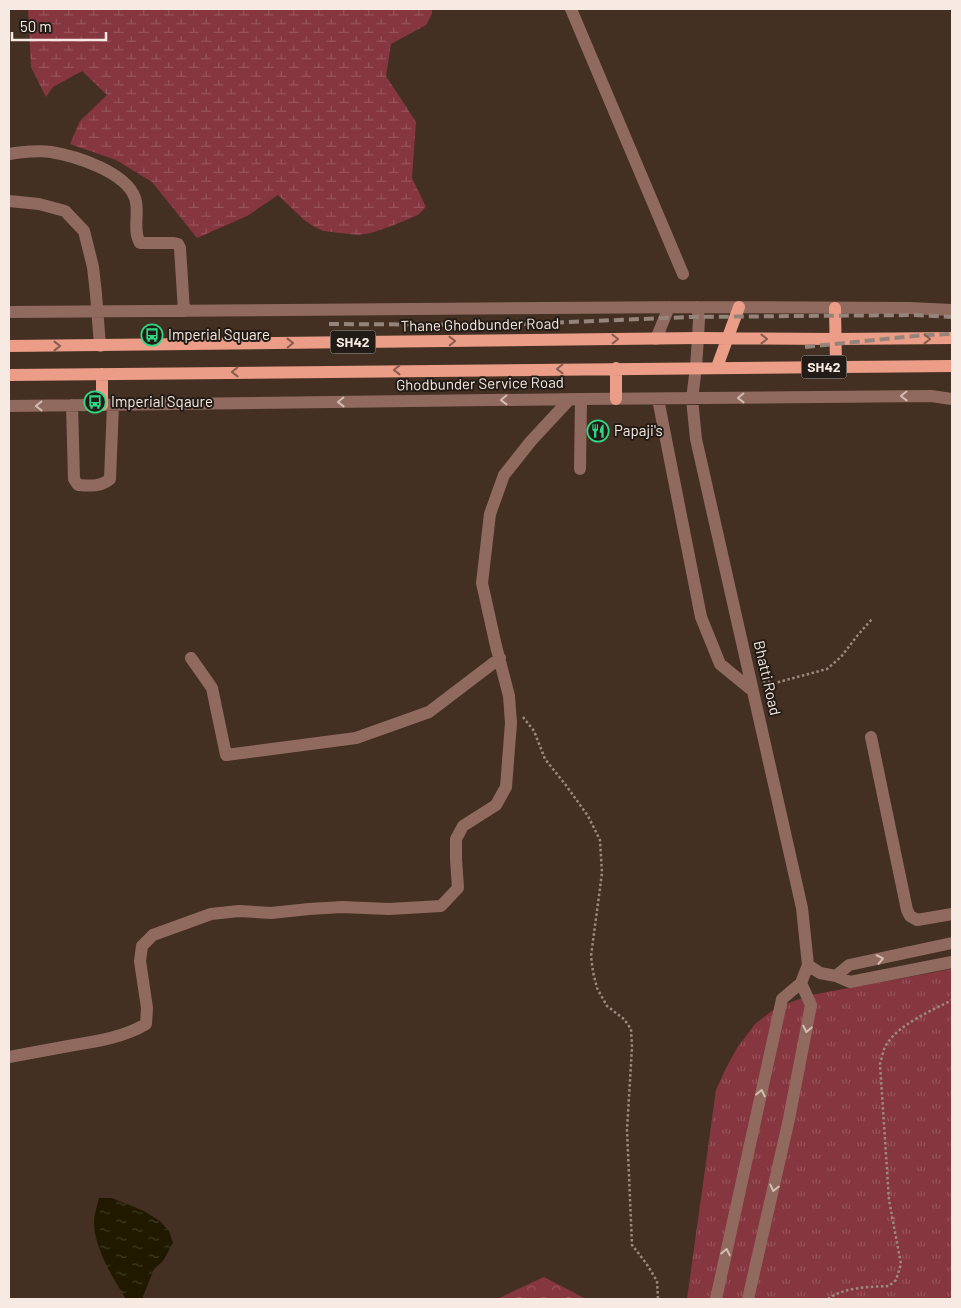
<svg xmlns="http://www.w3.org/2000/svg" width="961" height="1308" font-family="Barlow,sans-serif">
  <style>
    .grass { fill: url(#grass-tufts) }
    .forest { fill: url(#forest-crowns) }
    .wetland { fill: url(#wetland-marsh) }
    .water { fill: url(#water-ripples) }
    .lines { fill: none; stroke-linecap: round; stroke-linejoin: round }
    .path { stroke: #9a8a80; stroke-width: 2.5; stroke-dasharray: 2.5 2.5; stroke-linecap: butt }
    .minor { stroke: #916a5f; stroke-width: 12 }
    .major { stroke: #eb9d87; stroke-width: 12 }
    .rail { stroke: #95847a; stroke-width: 4; stroke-dasharray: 10 5; stroke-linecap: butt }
    .oneway { stroke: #875c4e }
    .oneway2 { stroke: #d3bdb4 }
    .labels { text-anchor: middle; stroke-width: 4; stroke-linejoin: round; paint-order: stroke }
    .shield { fill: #231b15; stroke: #b7aca4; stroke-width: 1 }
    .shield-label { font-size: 14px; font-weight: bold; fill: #f7eae2 }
    .street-label { font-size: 15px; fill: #f7eae2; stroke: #231b15 }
    .poi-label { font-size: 15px; fill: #f7eae2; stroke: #231b15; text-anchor: start }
  </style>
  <defs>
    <pattern id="grass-tufts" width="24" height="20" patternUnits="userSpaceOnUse" patternTransform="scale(1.25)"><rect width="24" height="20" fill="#86363e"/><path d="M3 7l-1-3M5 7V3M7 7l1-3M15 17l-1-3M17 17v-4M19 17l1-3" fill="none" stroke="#98535a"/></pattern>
    <pattern id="forest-crowns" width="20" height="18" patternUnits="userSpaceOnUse" patternTransform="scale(1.25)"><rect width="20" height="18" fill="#86363e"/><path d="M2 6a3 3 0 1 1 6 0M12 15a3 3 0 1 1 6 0" fill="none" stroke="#98535a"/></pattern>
    <pattern id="wetland-marsh" width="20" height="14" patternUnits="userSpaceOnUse" patternTransform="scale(1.25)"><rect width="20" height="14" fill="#86363e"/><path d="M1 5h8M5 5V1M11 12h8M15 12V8" fill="none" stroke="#98535a"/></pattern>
    <pattern id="water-ripples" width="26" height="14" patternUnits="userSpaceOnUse" patternTransform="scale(1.25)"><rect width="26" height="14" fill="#201900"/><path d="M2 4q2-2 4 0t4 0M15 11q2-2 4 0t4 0" fill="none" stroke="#413b25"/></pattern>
  </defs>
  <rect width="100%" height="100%" fill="#433023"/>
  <!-- grass -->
  <path class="grass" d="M952 969V1299H687L716 1090 725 1070 737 1048 755 1024 777 1007 811 995Z"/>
  <!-- forest -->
  <path class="forest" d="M544 1277 586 1299H497Z"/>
  <!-- wetland -->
  <path class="wetland" d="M28 9H432V14L426 25 391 44 386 76 416 122 412 178 426 207 418 215 394 225 371 233 358 235 323 231 313 226 303 219 278 195 247 216 197 238 152 182 116 160 70 144 80 121 107 95 82 71 53 87 46 97 31 67Z"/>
  <!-- water -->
  <path class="water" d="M99 1198H112L144 1211 160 1221 169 1231 173 1243 163 1261 154 1269 142 1299H126C113 1278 94 1248 94 1222 94 1215 97 1206 99 1198Z"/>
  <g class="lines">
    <!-- path -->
    <path class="path" d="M763 681 775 683 827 669 841 657 857 636 872 619
      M523 717 534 731 545 759 565 784 588 816 600 840 602 873 591 956 593 972 597 988 607 1006 624 1019 631 1029 632 1047 627 1130 632 1245 646 1263 657 1281 658 1299
      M828 1299C844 1287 869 1287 889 1286L896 1280 901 1264 889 1200 880 1064C882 1058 883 1050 886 1045 899 1024 931 1011 952 1000"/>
    <!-- minor -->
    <path class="minor" d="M571 9 683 274
      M9 154C20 152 40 150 51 152 76 156 126 172 135 198 140 212 132 230 140 243H174L178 244 180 248 184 311
      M9 201 39 204 65 211 84 231 93 267 96 294 100 346
      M697 307 699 319 698 338 696 367 692 399 696 439 802 908 808 965 820 973 836 976 850 982 952 962
      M9 312 697 307 909 308 952 310
      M656 339 669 307
      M658 399 701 617 720 664 753 691
      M72 405 74 479 78 485C90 486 100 487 110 479L113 405
      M9 406 581 399 931 396 952 399
      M580 469 581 399
      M191 658 212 688 226 755 356 738 429 712 500 658
      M871 737 907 910 910 916 917 920 952 914
      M836 976 849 965 952 943
      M9 1057C31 1053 53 1049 74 1045 99 1041 124 1037 146 1024L147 1008 140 961 142 946 153 935 211 914 239 911 271 913 309 909 342 907 389 909 441 906 458 888 456 859V839L463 826 496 805 506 787 511 723 509 696 496 646 482 583 490 514 504 475 531 441 570 399
      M716 1299 782 999 801 983 808 965
      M748 1299 789 1119 811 1005 801 983"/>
    <!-- major -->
    <path class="major" d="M835 308 836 366
      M9 346 698 338 835 339 952 338
      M717 367 739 307
      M9 375 952 366
      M616 399V368
      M102 405V374"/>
    <!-- rail -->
    <path class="rail" d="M329 324 498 325 689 317 915 315 952 317
      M805 347 925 335 952 334"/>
  </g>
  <!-- one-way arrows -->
  <defs><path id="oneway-chevron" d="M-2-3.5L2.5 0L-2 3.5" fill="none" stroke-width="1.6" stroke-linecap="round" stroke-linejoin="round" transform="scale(1.25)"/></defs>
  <g class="oneway">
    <use href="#oneway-chevron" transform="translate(615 339) rotate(-1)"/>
    <use href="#oneway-chevron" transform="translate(764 339)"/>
    <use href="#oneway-chevron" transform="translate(927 339)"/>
    <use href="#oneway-chevron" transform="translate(452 341) rotate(-1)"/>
    <use href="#oneway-chevron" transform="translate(290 343) rotate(-1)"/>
    <use href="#oneway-chevron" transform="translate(57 346)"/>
    <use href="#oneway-chevron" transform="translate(560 369) rotate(179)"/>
    <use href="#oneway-chevron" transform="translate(397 370) rotate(179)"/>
    <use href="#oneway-chevron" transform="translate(235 372) rotate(179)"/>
  </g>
  <g class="oneway2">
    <use href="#oneway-chevron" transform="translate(904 396) rotate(179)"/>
    <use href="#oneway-chevron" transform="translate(741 398) rotate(179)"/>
    <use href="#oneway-chevron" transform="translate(504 400) rotate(179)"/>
    <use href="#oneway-chevron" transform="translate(341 402) rotate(179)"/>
    <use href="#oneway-chevron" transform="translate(39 406) rotate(179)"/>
    <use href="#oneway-chevron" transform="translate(880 959) rotate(-12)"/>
    <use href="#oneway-chevron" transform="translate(807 1029) rotate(101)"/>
    <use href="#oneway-chevron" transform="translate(761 1093) rotate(-78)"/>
    <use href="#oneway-chevron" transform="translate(774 1188) rotate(103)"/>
    <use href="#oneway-chevron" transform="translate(726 1252) rotate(-78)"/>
  </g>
  <!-- icons -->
  <defs>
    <g id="bus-ring" transform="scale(1.125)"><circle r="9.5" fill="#231b15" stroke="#2fd883" stroke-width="1.5"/><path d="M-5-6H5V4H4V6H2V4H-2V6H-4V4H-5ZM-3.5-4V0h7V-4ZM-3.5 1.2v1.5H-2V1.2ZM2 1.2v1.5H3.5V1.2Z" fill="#2fd883"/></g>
    <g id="restaurant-ring" transform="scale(1.125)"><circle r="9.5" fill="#231b15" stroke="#2fd883" stroke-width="1.5"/><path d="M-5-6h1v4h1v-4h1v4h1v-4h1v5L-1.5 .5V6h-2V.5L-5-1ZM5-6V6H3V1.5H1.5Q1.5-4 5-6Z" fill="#2fd883"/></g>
  </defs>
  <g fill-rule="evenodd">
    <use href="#bus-ring" x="152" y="335"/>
    <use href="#bus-ring" x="95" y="402"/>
    <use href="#restaurant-ring" x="598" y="431"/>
  </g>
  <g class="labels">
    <!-- shield labels -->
    <g class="shield">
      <rect x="330.5" y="330.5" width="45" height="23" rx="4"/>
      <rect x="801.5" y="355.5" width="45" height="23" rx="4"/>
    </g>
    <g class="shield-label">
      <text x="353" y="347">SH42</text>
      <text x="824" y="372">SH42</text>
    </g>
    <!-- street labels -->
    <g class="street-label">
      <text transform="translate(480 325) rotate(-1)" y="5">Thane Ghodbunder Road</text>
      <text transform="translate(480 384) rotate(-1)" y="5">Ghodbunder Service Road</text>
      <text transform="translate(767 678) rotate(77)" y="5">Bhatti Road</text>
    </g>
    <!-- poi labels -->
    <g class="poi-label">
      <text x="168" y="340">Imperial Square</text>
      <text x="111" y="407">Imperial Sqaure</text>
      <text x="614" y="436">Papaji's</text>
    </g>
  </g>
  <!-- border -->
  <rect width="961" height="1308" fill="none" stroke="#f7eae2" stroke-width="20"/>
  <!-- scale -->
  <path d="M12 32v8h94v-8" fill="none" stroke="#f7eae2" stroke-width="2.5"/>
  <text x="20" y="32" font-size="15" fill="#f7eae2" stroke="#231b15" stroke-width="4" paint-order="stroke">50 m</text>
</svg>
